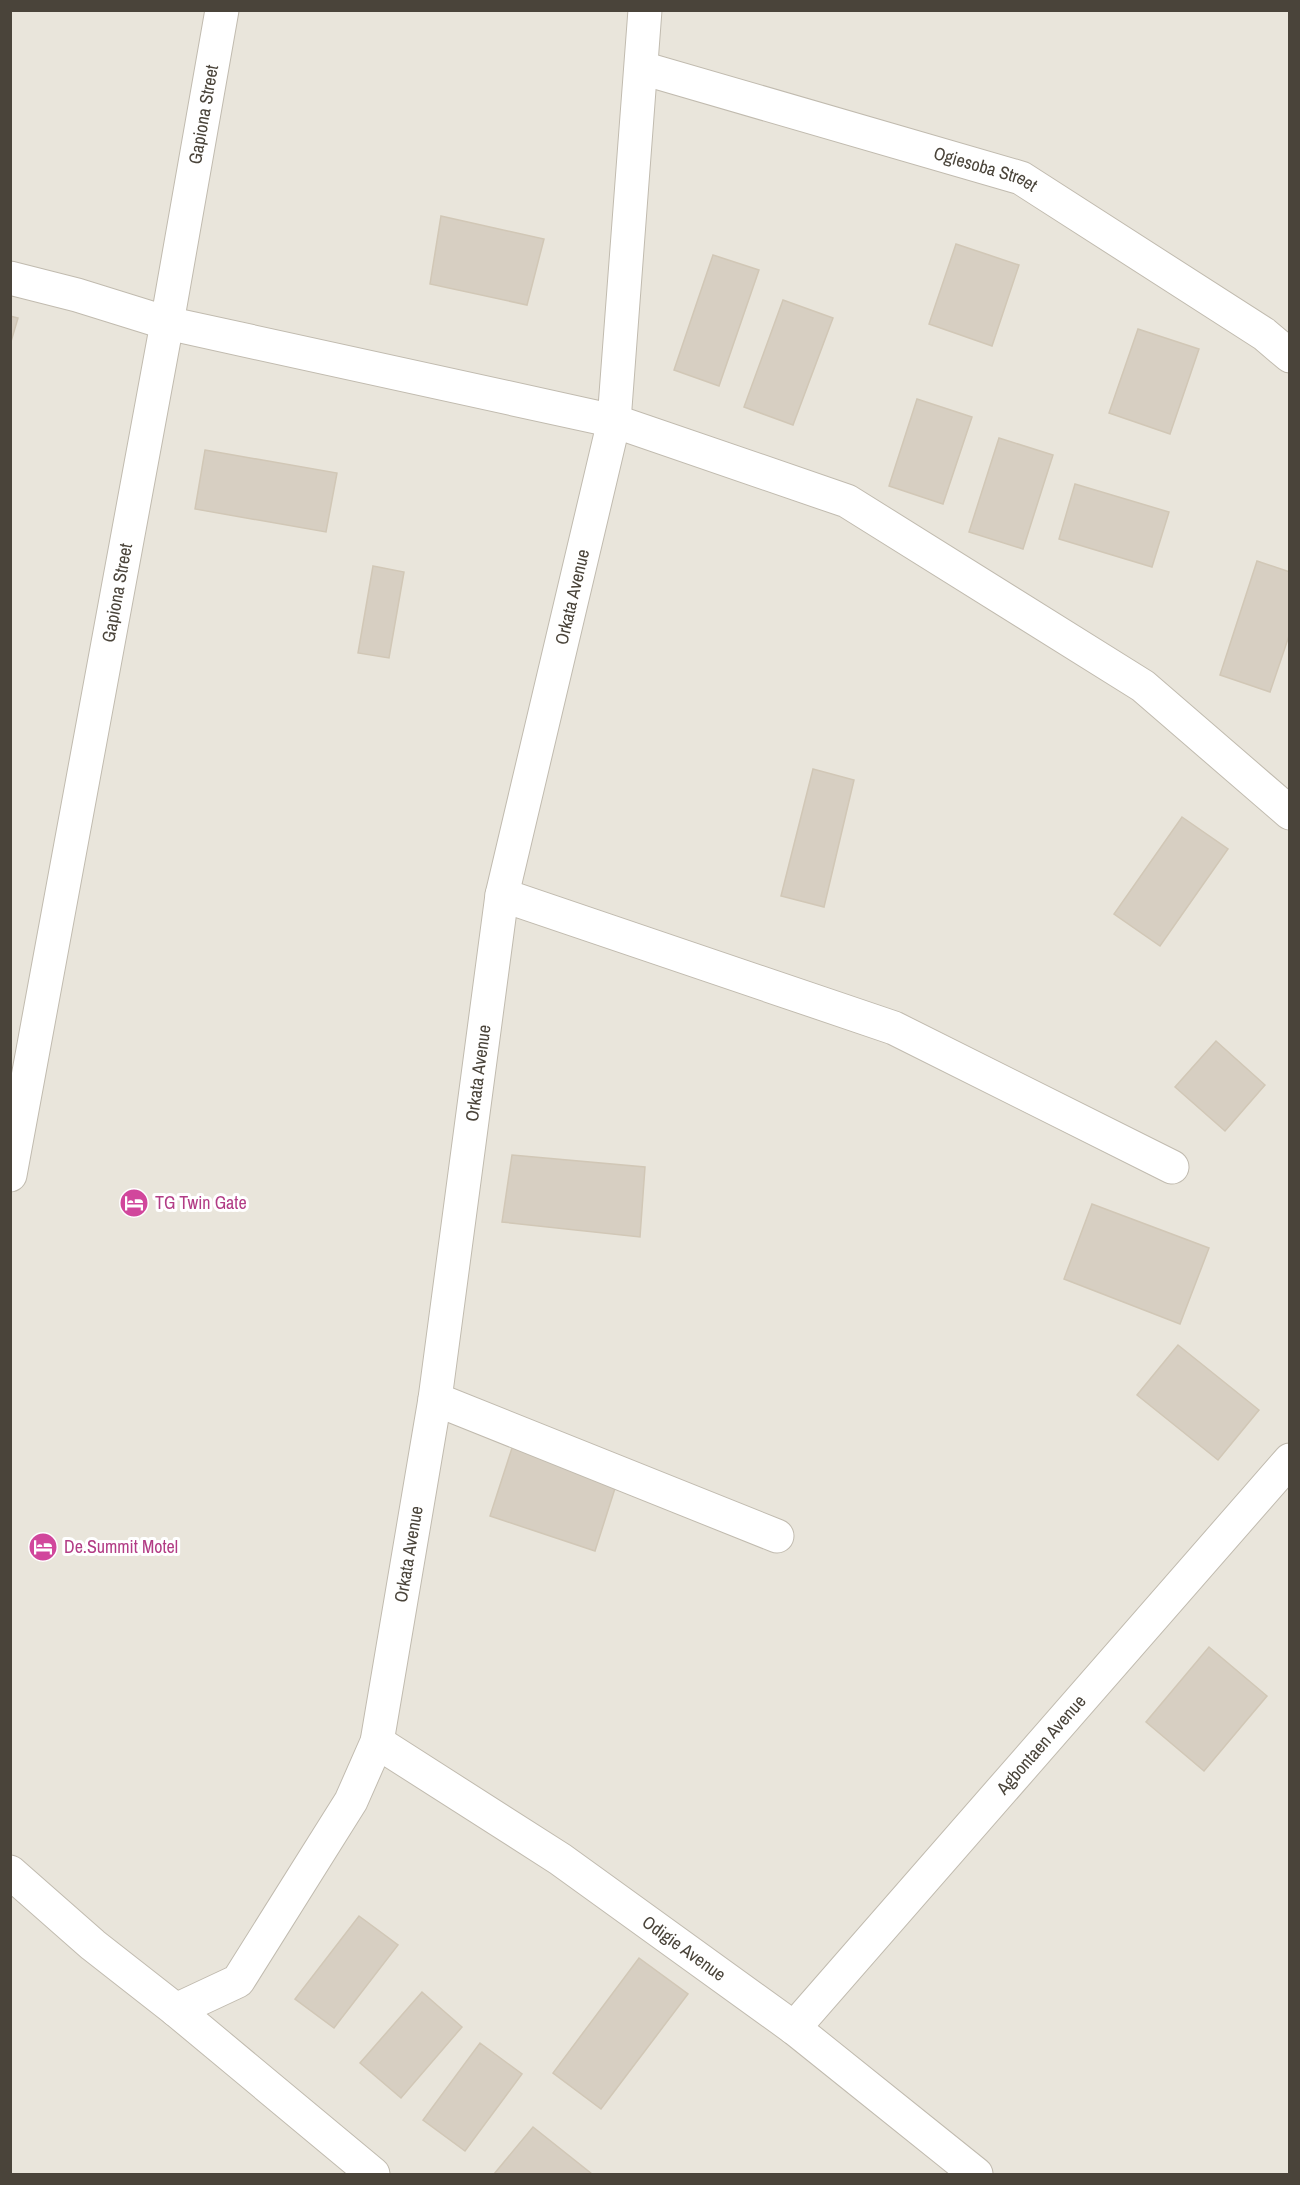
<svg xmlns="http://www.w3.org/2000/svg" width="1300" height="2185" font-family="'Archivo Narrow',sans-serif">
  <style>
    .residential { fill: #e9e5db }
    .building { fill: #d7cfc2; stroke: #d1c7b6; stroke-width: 1.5 }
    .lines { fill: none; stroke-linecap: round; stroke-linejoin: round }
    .minor-casing { stroke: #c1bbaf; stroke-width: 35 }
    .minor { stroke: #fff; stroke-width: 33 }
    .labels { text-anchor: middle; stroke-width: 6; stroke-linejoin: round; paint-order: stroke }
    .street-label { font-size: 18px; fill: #4a443a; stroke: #fff }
    .hotel-label { font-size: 18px; fill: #b23c85; stroke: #fff; text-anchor: start }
  </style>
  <rect width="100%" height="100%" fill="#f5f3ed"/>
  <!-- residential -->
  <path class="residential" d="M11 11H1289V2174H11Z"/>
  <!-- building -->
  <path class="building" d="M441 216 544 239 527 305 430 284Z
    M956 244 1019 265 992 346 929 324Z
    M713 255 759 270 719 386 674 370Z
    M783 300 833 318 793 425 744 407Z
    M10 316 18 318 10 345Z
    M1138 329 1199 349 1170 434 1109 413Z
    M917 399 972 417 943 504 889 486Z
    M999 438 1053 455 1023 549 969 532Z
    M205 450 337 473 326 532 195 509Z
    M1075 484 1169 512 1152 567 1059 539Z
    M1257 561 1290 572V633L1270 692 1220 675Z
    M373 566 404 572 389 658 358 653Z
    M813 769 854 780 824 907 781 896Z
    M1182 817 1228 849 1160 946 1114 914Z
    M1216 1041 1265 1085 1225 1131 1175 1087Z
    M512 1155 645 1167 640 1237 502 1222Z
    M1092 1204 1209 1248 1180 1324 1064 1279Z
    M1178 1345 1259 1410 1218 1460 1137 1395Z
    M513 1445 618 1479 595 1551 490 1516Z
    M1209 1647 1267 1696 1204 1771 1146 1722Z
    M359 1916 398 1945 334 2028 295 1999Z
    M639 1958 688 1994 601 2109 553 2073Z
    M422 1992 462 2027 401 2098 360 2063Z
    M480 2043 522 2074 465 2151 423 2120Z
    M533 2127 592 2174H494Z"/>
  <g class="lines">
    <!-- minor casing -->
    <g class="minor-casing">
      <g id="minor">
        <path id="s1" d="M642 68 1021 178 1264 334 1290 356"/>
        <path d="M10 278 77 295 167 323 614 421 847 501 1143 686 1290 813"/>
        <path d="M502 895 894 1028 1172 1167"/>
        <path id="s2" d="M10 1175 167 323 222 10"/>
        <path d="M435 1399 777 1536"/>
        <path id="s3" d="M377 1742 560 1859 794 2028 976 2174"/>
        <path d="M10 1872 93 1945 176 2010 373 2174"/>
        <path id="s4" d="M176 2010 238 1981 351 1801 377 1742 435 1399 502 895 614 421 645 10"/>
        <path id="s5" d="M794 2028 1290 1460"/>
      </g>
    </g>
    <!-- minor -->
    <use href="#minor" class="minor"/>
  </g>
  <!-- icons -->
  <defs>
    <g id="hotel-disc" transform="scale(1.5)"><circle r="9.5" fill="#d1479c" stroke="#fff"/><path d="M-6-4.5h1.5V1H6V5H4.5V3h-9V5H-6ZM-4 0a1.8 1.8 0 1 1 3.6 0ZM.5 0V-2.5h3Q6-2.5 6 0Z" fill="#fff"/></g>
  </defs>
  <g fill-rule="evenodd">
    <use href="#hotel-disc" x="134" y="1203"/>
    <use href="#hotel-disc" x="43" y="1547"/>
  </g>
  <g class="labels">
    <!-- street labels -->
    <g class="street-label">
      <text dy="6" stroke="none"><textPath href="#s2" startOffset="1078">Gapiona Street</textPath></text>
      <text dy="6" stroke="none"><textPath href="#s1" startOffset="358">Ogiesoba Street</textPath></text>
      <text dy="6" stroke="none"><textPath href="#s2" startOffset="592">Gapiona Street</textPath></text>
      <text dy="6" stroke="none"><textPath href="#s4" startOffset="1508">Orkata Avenue</textPath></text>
      <text dy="6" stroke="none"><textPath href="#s4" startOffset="1022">Orkata Avenue</textPath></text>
      <text dy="6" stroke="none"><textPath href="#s4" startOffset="536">Orkata Avenue</textPath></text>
      <text dy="6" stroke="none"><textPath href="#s5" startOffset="376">Agbontaen Avenue</textPath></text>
      <text dy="6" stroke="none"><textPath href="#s3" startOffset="370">Odigie Avenue</textPath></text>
    </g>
    <!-- hotel labels -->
    <g class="hotel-label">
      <text x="155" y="1209">TG Twin Gate</text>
      <text x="64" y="1553">De.Summit Motel</text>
    </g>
  </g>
  <!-- border -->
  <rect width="1300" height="2185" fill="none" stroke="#4a443a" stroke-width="24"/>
</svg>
